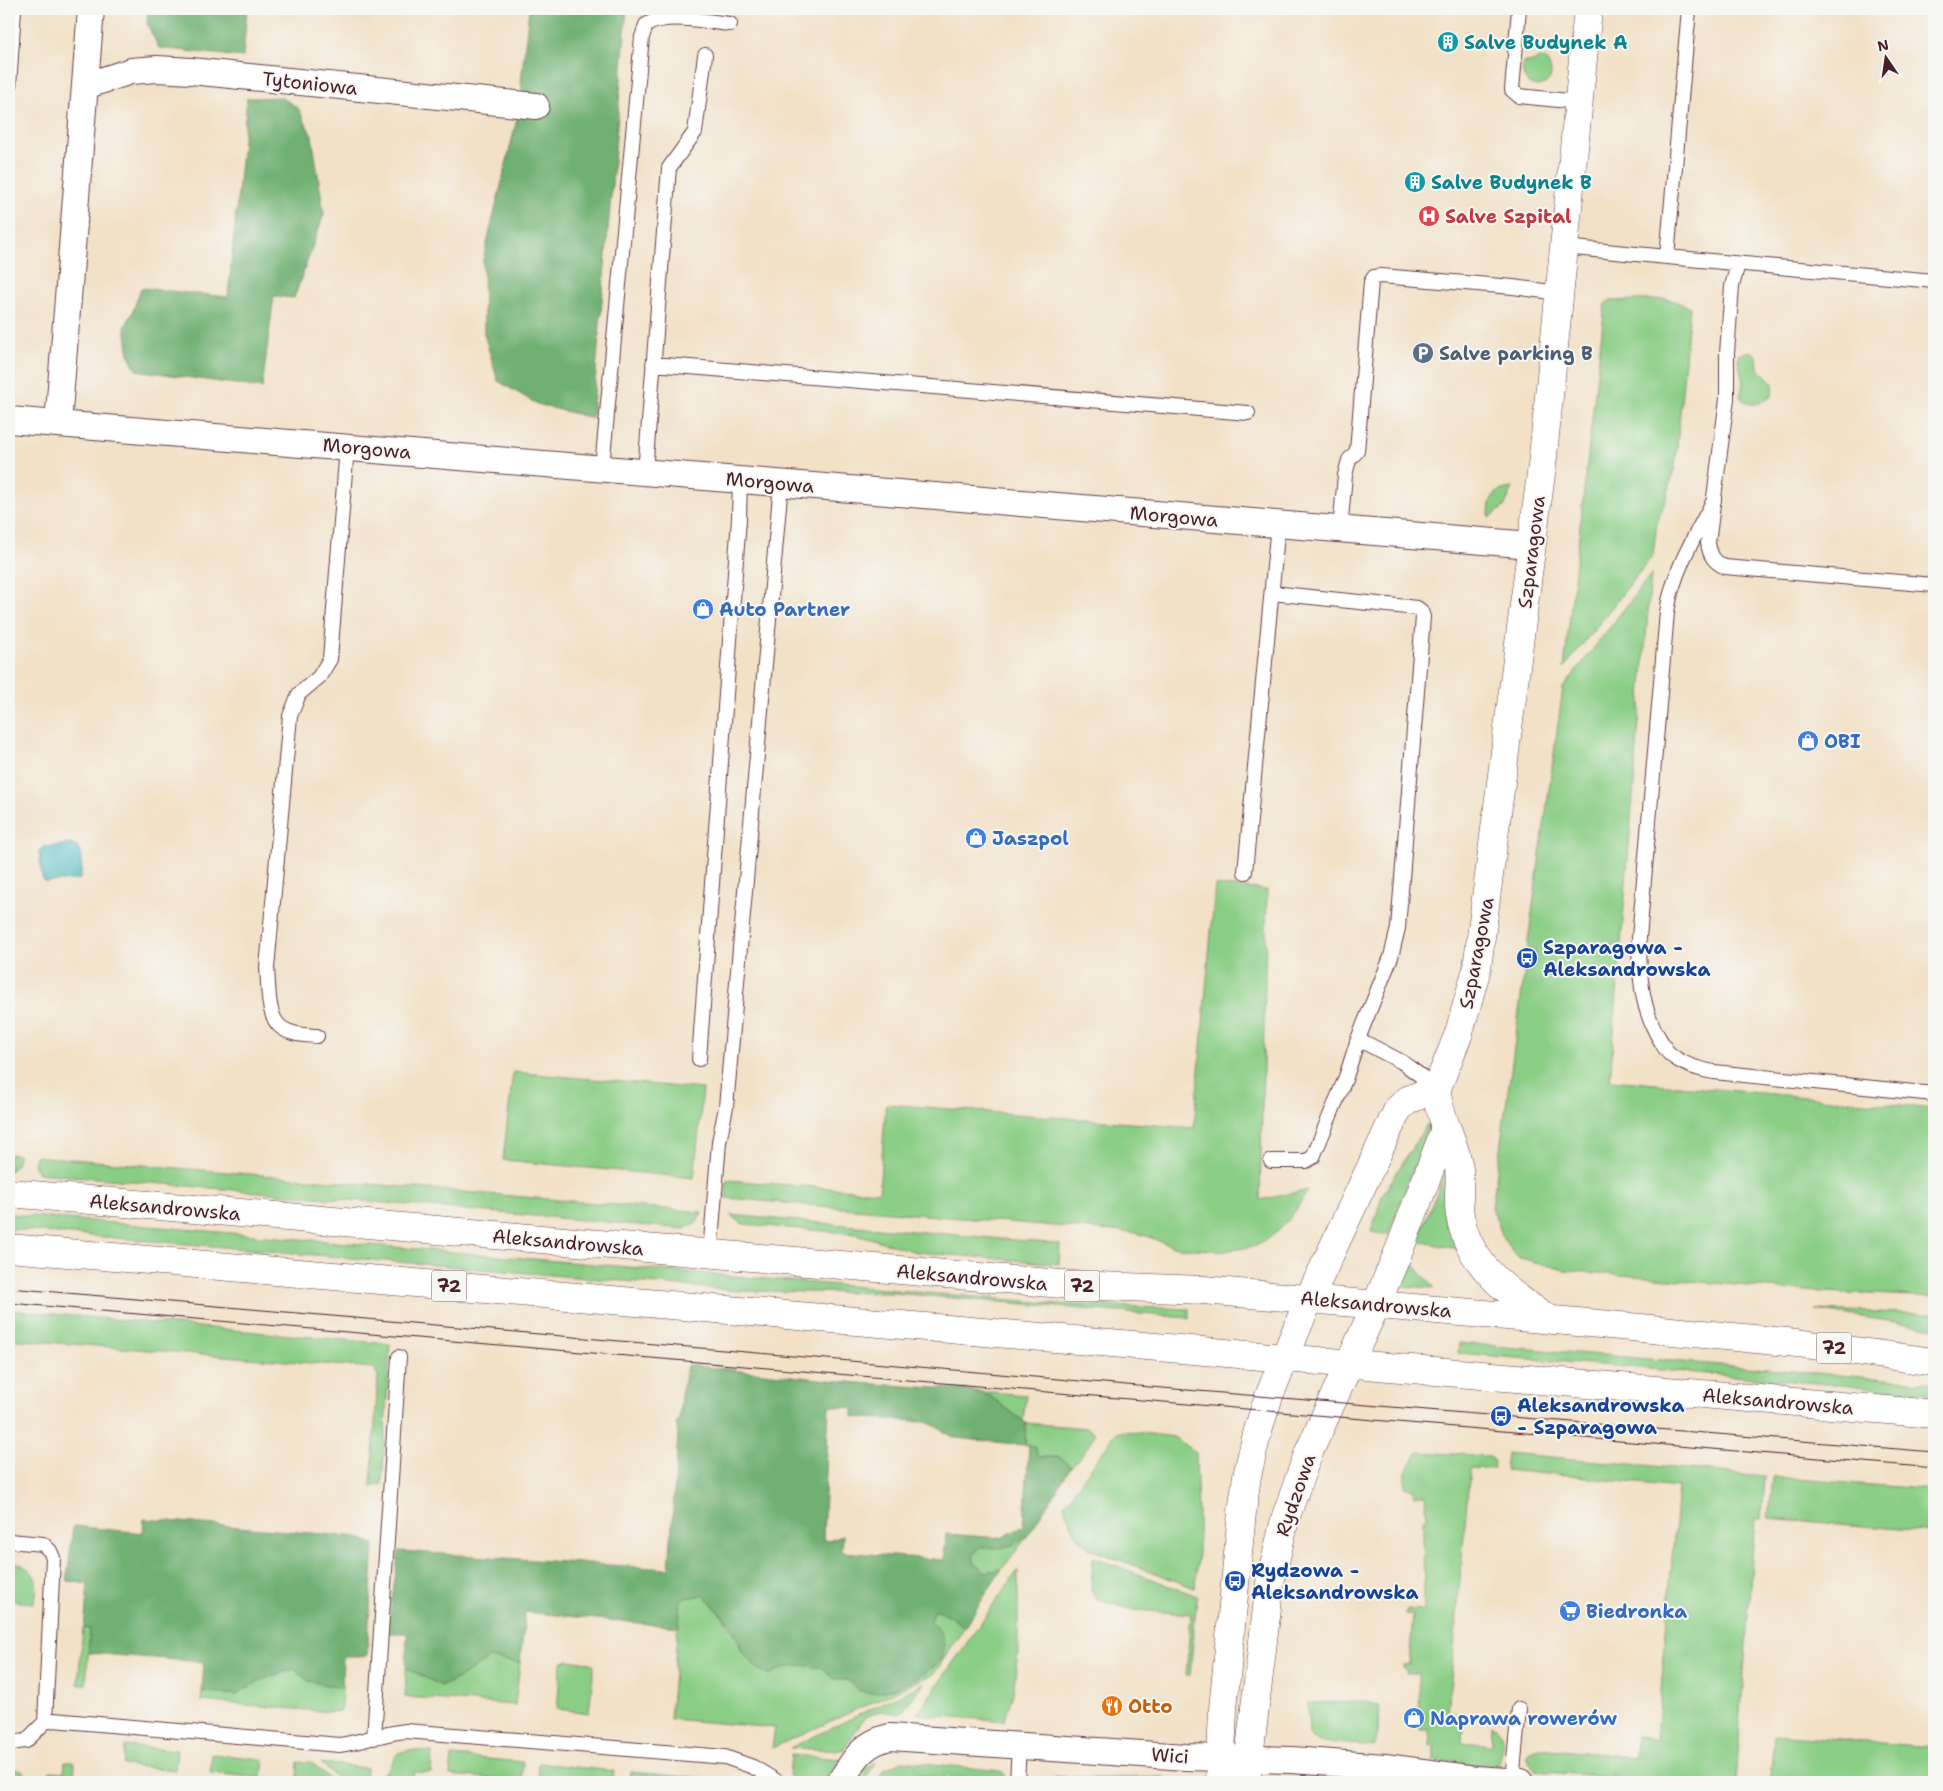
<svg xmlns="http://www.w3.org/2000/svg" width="1943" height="1791" font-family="'Shantell Sans',sans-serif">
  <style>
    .green { fill: #8acd85; stroke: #6a7658 }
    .forest { fill: #6fb072; stroke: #5c684e }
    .water { fill: #45b5bd; stroke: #486a74 }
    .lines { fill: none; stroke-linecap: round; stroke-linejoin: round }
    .service-casing { stroke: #633c42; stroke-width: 16 }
    .minor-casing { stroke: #633c42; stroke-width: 28 }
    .tertiary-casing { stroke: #633c42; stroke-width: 29 }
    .primary-casing { stroke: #633c42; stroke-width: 29 }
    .service { stroke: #fff; stroke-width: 14 }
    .minor { stroke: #fff; stroke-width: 26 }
    .tertiary { stroke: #fff; stroke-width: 28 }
    .primary { stroke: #fff; stroke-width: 28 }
    .tram { stroke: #4a1f2b; stroke-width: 1 }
    .labels { text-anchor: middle; stroke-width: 4; stroke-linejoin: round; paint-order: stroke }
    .shield { fill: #f6f6f2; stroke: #7e6067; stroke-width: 1 }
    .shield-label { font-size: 18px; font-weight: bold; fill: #4a1f2b }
    .culture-label { font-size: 19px; font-weight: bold; fill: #0d838f; stroke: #f6f6f2; text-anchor: start }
    .street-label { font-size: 19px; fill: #4a1f2b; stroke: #f6f6f2 }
    .health-label { font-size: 19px; font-weight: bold; fill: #be3a42; stroke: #f6f6f2; text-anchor: start }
    .service-label { font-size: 19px; font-weight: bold; fill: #4e5e75; stroke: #f6f6f2; text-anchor: start }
    .shop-label { font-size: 19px; font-weight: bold; fill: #366cbe; stroke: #f6f6f2; text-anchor: start }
    .transit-label { font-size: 19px; font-weight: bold; fill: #164399; stroke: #f6f6f2; text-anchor: start }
    .food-label { font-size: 19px; font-weight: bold; fill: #c56008; stroke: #f6f6f2; text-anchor: start }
  </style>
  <rect width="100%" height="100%" fill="#f6f6f2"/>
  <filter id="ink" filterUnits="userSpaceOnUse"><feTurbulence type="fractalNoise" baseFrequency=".02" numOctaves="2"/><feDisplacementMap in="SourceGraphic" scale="10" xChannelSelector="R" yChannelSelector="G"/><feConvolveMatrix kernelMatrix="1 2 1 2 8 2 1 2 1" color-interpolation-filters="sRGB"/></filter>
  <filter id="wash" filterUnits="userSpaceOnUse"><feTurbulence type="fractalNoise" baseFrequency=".0096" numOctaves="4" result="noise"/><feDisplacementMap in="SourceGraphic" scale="20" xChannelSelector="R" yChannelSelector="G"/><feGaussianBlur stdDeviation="1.12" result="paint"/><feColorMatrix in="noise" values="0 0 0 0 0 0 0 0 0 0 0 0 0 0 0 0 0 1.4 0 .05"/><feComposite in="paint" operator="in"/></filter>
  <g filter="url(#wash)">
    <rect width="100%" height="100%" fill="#f2e1c7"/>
    <!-- green -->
    <path class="green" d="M1539 58 1545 59C1568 88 1517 100 1523 62H1533Z
      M1668 299 1690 307 1675 466 1667 496 1657 522 1653 555 1564 668 1605 304 1609 301Z
      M1745 352H1753L1757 357 1758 368 1773 383 1772 396C1762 403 1748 410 1740 396 1747 376 1738 373 1738 355Z
      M1513 488 1504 507 1489 518C1489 498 1492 490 1513 488Z
      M1651 574 1610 1080 1934 1108V1297L1805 1291 1564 1270 1517 1257 1504 1240 1492 1207 1525 968 1532 969 1535 950 1527 949 1563 688Z
      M1215 885 1267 890 1260 1200 1308 1190C1283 1234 1263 1253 1211 1250 1198 1249 1185 1249 1172 1246 1160 1242 1149 1236 1136 1233L726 1198 727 1180 879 1192 886 1104 1194 1128Z
      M513 1072 703 1089 694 1178 503 1160Z
      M1427 1124 1430 1125 1388 1235 1371 1232 1382 1196Z
      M9 1154 18 1155C17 1163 17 1168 9 1171Z
      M35 1156 702 1212 697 1222 685 1229 38 1173 34 1165Z
      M1450 1161 1458 1249 1417 1241Z
      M9 1214 1058 1304 1189 1309V1318L893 1293 740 1291 9 1229Z
      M730 1215 1060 1244 1059 1264 916 1252 856 1234 743 1224Z
      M1410 1261 1435 1288 1399 1286Z
      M9 1310 390 1344 382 1484 371 1487 378 1376 374 1368 9 1339Z
      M1815 1310 1934 1314V1328L1921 1326Z
      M1459 1343 1934 1383V1393L1458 1353Z
      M967 1390 1026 1395 1023 1421 990 1396Z
      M1026 1423 1087 1428 1095 1433 1086 1450 1071 1467 1059 1457H1038L1035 1446 1025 1445Z
      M1126 1431 1174 1437 1196 1453C1197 1498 1201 1543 1195 1588L1090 1549C1075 1537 1070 1524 1064 1505L1116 1433Z
      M1418 1452 1490 1456 1494 1462 1493 1469 1470 1468 1448 1712 1464 1713 1462 1742 1491 1745 1492 1725C1507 1731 1504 1748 1499 1760L1489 1766 1434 1760V1746L1430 1747 1429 1730H1420L1419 1673H1406L1407 1670 1403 1668V1665L1409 1664 1413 1615 1406 1614 1407 1609 1424 1610 1423 1519H1427L1425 1495H1413L1414 1489 1405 1487 1406 1472Z
      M1507 1453 1765 1476 1762 1518H1755L1736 1782H1679L1535 1771 1526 1757 1530 1751 1538 1748 1635 1757 1636 1737 1657 1739 1678 1487 1505 1470Z
      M1773 1477 1934 1490V1532L1769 1518Z
      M1029 1534 1002 1569 985 1572 975 1564 973 1556 980 1547C1004 1549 1009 1548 1029 1534Z
      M1093 1557 1197 1596 1190 1675H1186L1191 1614 1134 1610 1122 1607 1098 1600 1091 1591Z
      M9 1561C33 1566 42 1579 34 1603L9 1601Z
      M1018 1570V1652L1013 1694 1004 1721 917 1714Z
      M704 1595C720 1614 735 1628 742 1652L784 1667 797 1664 824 1668 833 1678 849 1681 857 1690 870 1693 900 1686 922 1675 944 1652C943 1638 941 1630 930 1621L934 1609 949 1615 964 1628 934 1674 772 1748 775 1728 670 1719 680 1599Z
      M83 1628 90 1629 86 1684H78Z
      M489 1658 520 1663 515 1705 405 1697 406 1668 442 1686 460 1677Z
      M568 1660 590 1663 594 1666 589 1713 557 1709 561 1663Z
      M294 1669 308 1681 342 1688 341 1711 330 1712 201 1701 202 1691 237 1695C253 1681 274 1675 294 1669Z
      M924 1683 900 1714 880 1711 864 1718 843 1750 790 1748Z
      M1366 1702 1378 1705 1380 1708 1378 1733 1375 1746 1321 1742 1314 1740 1309 1734 1308 1703Z
      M1774 1735 1934 1747V1782H1781L1773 1780 1771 1770Z
      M125 1746 177 1750 175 1770 123 1765Z
      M409 1750 432 1752 431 1773 414 1772 413 1782H381V1775L387 1770 398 1753Z
      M212 1754 264 1759 262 1778 210 1773Z
      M791 1755 841 1759 825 1782H799L789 1776Z
      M452 1756 523 1762 522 1781 450 1775Z
      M902 1761 1002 1771 1005 1777 1004 1782 903 1774 901 1782H877L885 1769Z
      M65 1762H75L74 1782H42L50 1771 64 1772Z
      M298 1762H311L334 1782 297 1780Z
      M875 1762 864 1782H854L859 1773Z
      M321 1763 366 1768 365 1782H341Z
      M539 1763 614 1771 613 1782H538Z
      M9 1768 22 1770 28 1782H9Z
      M630 1772 702 1778V1782H629Z
      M1055 1776 1095 1778 1164 1777 1165 1782H1055Z"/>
    <!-- forest -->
    <path class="forest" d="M148 9H247L243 57 159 48 147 24Z
      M529 9H627L592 418 537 404 498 381 484 334 483 260 523 94 521 82Z
      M281 97 298 108 312 136 324 214 294 298 274 296 262 388 136 370 129 355 125 327 133 311 141 288 228 297 247 98Z
      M687 1365 858 1383 967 1390 990 1396 1026 1423 1025 1445 955 1438 928 1422 853 1417V1408L829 1406 823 1539 829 1541 843 1535 842 1552 944 1560 946 1534 1001 1538 1024 1526 1029 1445 1035 1446 1038 1457H1059L1071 1467 1029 1534 1013 1545 999 1548 980 1547 973 1555 975 1564 985 1572 1002 1569 964 1628 949 1615 934 1609 930 1620C939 1628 945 1638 944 1651 941 1672 889 1694 870 1693 857 1693 856 1684 847 1680 843 1679 836 1680 832 1678 829 1676 827 1671 824 1669 821 1667 817 1667 813 1667 794 1663 786 1666 769 1675L758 1669 742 1652 739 1640 730 1624 704 1595 681 1599 679 1627 525 1612 520 1663 489 1658 460 1677 442 1686 406 1668 407 1633H387L399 1551 669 1569 678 1435 676 1423 679 1419 681 1395Z
      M144 1519 358 1537 374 1544 367 1656H343L342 1688 308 1681 294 1669C274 1675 254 1681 237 1695L202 1691 204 1662 88 1653 90 1629 84 1628 88 1584 67 1581 73 1526 143 1533Z"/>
    <!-- water -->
    <path class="water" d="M71 844 78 847C82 857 83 868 80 879L76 880 45 882 42 878 39 851 43 847Z"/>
  </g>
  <g filter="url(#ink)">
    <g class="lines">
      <!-- service casing -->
      <g class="service-casing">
        <path id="service" d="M1519 9 1512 90 1519 96 1578 102
          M9 87 14 9
          M1564 247 1667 257 1689 9
          M1667 257 1934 281
          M1738 264 1732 286 1727 353V399L1708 543C1710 556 1714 562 1725 567L1934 585
          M653 364 1248 413
          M602 468 642 37 646 25C668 12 706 22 730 24
          M645 472 669 168 695 132 705 55
          M1714 500C1695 536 1673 571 1667 612L1639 938C1639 974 1641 1011 1662 1043 1664 1047 1667 1052 1671 1055 1683 1065 1698 1069 1714 1072L1934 1094
          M1340 530 1345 475 1349 460 1357 451 1371 282 1374 277 1381 276 1513 287 1559 293
          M1245 872 1278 524
          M317 1036C305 1035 292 1035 282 1028 266 1017 269 985 267 968L290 716 299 694 319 677 330 659 347 447
          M1358 1039 1402 1062 1437 1088
          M699 1059 739 519 740 479
          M1271 1161H1306L1313 1157 1346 1077 1358 1039 1391 957 1398 928 1423 617 1421 611 1417 608 1272 593
          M710 1254 719 1142 726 1107 781 483
          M9 1541 43 1544 50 1551 53 1558 45 1722
          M374 1738 399 1357
          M9 1743 26 1741 45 1722 53 1720 339 1745C362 1742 383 1733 406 1731L725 1757 753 1767 778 1782
          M1512 1781 1519 1709
          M1017 1782 1019 1745"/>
      </g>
      <!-- minor casing -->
      <g class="minor-casing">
        <path id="minor" d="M85 86 131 71 157 69 191 71 536 106
          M9 420 1532 545
          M58 424 91 9
          M840 1782C854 1760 862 1743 890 1737L1186 1757 1292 1760 1385 1767 1476 1779 1520 1782"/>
      </g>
      <!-- tertiary casing -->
      <g class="tertiary-casing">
        <path id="tertiary" d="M1444 1121C1450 1137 1457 1153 1459 1169 1461 1184 1457 1200 1460 1215 1468 1265 1509 1294 1549 1319
          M1220 1782 1223 1709 1242 1512 1247 1476 1258 1430 1269 1396 1309 1299 1398 1109 1408 1100 1437 1088
          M1246 1782 1270 1583 1285 1519 1308 1454 1376 1305 1400 1248 1444 1132V1121L1438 1102 1437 1088 1459 1033 1477 968 1542 466 1588 9"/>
      </g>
      <!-- primary casing -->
      <g class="primary-casing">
        <path id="primary" d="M9 1193 1073 1285 1203 1290 1589 1323 1797 1343 1934 1362
          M9 1248 1934 1414"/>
      </g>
      <!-- service -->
      <use href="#service" class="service"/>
      <!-- minor -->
      <use href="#minor" class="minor"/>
      <!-- tertiary -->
      <use href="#tertiary" class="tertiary"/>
      <!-- primary -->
      <use href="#primary" class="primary"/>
      <!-- tram -->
      <path class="tram" d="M9 1288 1138 1386 1934 1452
        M9 1303 1934 1468"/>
    </g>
  </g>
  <!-- icons -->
  <defs>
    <g id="building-disc" transform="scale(1.125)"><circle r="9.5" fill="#0f9aa8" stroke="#f6f6f2"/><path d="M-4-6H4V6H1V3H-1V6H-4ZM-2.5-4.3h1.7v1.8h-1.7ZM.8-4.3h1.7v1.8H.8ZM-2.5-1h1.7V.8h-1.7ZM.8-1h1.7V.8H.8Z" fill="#fff"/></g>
    <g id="hospital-disc" transform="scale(1.125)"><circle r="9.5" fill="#e0444e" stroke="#f6f6f2"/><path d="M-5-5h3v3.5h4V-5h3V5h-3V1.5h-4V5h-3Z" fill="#fff"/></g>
    <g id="parking-disc" transform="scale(1.125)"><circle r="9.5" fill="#5c6f8a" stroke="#f6f6f2"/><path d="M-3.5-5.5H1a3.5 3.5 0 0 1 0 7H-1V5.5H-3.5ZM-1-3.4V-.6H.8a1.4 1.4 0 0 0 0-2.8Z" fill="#fff"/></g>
    <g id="shop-disc" transform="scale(1.125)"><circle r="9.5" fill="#3f7fe0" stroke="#f6f6f2"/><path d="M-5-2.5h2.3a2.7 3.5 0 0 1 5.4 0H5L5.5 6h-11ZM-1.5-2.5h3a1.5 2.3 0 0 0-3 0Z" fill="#fff"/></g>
    <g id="bus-disc" transform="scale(1.125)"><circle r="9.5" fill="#1a4fb4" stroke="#f6f6f2"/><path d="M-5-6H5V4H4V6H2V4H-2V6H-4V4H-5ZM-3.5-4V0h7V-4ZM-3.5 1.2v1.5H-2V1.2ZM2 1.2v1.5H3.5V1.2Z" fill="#fff"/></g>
    <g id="supermarket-disc" transform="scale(1.125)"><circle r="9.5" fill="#3f7fe0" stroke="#f6f6f2"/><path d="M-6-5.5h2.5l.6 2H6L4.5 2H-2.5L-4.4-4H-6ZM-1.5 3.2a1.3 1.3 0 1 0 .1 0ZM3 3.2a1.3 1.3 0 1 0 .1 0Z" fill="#fff"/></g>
    <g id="restaurant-disc" transform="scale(1.125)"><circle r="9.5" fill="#e8710a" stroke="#f6f6f2"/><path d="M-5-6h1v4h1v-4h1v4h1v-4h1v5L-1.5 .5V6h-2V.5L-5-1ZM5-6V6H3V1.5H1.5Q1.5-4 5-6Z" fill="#fff"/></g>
  </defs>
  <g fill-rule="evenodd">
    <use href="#building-disc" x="1448" y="42"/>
    <use href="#building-disc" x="1415" y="182"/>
    <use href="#hospital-disc" x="1429" y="216"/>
    <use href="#parking-disc" x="1423" y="353"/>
    <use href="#shop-disc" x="703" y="609"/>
    <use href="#shop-disc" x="1808" y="741"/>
    <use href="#shop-disc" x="976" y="838"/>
    <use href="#bus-disc" x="1527" y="958"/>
    <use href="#bus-disc" x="1501" y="1416"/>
    <use href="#bus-disc" x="1235" y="1581"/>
    <use href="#supermarket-disc" x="1570" y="1611"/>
    <use href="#restaurant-disc" x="1112" y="1706"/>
    <use href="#shop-disc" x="1414" y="1718"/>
  </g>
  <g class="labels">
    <!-- shield labels -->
    <g class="shield">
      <rect x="431.5" y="1270.5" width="35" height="31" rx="4"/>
      <rect x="1064.5" y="1270.5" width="35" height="31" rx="4"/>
      <rect x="1816.5" y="1332.5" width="35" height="31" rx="4"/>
    </g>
    <g class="shield-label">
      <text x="449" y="1292">72</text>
      <text x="1082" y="1292">72</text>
      <text x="1834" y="1354">72</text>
    </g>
    <!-- culture labels -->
    <g class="culture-label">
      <text x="1464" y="49">Salve Budynek A</text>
      <text x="1431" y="189">Salve Budynek B</text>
    </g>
    <!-- street labels -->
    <g class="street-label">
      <text transform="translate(310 83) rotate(6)" y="7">Tytoniowa</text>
      <text transform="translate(367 448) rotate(5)" y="7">Morgowa</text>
      <text transform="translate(770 482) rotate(5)" y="7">Morgowa</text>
      <text transform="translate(1174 516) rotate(5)" y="7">Morgowa</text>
      <text transform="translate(1531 552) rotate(-83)" y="7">Szparagowa</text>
      <text transform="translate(1476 953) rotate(-79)" y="7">Szparagowa</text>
      <text transform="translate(165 1207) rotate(5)" y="7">Aleksandrowska</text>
      <text transform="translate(568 1242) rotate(5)" y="7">Aleksandrowska</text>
      <text transform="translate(972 1277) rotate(5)" y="7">Aleksandrowska</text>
      <text transform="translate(1376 1304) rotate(5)" y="7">Aleksandrowska</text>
      <text transform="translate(1778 1401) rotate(5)" y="7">Aleksandrowska</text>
      <text transform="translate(1295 1495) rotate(-71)" y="7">Rydzowa</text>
      <text transform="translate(1170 1755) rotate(4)" y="7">Wici</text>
    </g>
    <!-- health labels -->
    <g class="health-label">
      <text x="1445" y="223">Salve Szpital</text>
    </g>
    <!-- service labels -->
    <g class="service-label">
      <text x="1439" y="360">Salve parking B</text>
    </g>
    <!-- shop labels -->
    <g class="shop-label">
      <text x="719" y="616">Auto Partner</text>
      <text x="1824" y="748">OBI</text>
      <text x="992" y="845">Jaszpol</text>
      <text x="1586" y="1618">Biedronka</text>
      <text x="1430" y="1725">Naprawa rowerów</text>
    </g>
    <!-- transit labels -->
    <g class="transit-label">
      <text x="1543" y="954">Szparagowa -<tspan x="1543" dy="22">Aleksandrowska</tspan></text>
      <text x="1517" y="1412">Aleksandrowska<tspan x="1517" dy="22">- Szparagowa</tspan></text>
      <text x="1251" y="1577">Rydzowa -<tspan x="1251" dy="22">Aleksandrowska</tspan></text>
    </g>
    <!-- food labels -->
    <g class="food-label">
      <text x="1128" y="1713">Otto</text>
    </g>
  </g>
  <!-- margin -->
  <rect width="1943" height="1791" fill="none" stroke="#f6f6f2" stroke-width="30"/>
  <!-- north arrow -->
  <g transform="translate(1886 58) rotate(347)" stroke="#f6f6f2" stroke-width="4" paint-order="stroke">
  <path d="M0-4L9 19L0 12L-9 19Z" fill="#4a1f2b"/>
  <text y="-8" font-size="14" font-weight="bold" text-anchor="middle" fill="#4a1f2b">N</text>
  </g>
</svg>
